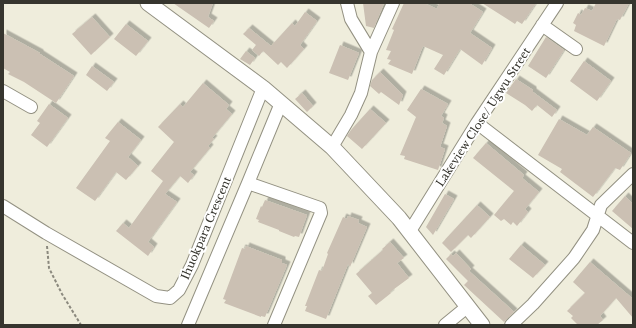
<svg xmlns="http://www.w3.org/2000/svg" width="636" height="328" font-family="'Libre Baskerville',serif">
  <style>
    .building { fill: #cbc0b3; filter: url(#shadow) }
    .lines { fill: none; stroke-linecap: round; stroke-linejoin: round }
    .minor-casing { stroke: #939182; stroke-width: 14 }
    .tertiary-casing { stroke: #939182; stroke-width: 17 }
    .path { stroke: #8b897e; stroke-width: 2; stroke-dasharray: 3 2; stroke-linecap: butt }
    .minor { stroke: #fff; stroke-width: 12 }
    .tertiary { stroke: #fff; stroke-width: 15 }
    .labels { text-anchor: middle; stroke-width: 4; stroke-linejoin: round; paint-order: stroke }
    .street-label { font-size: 11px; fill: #36352e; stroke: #fff }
  </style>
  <defs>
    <filter id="shadow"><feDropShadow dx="3.5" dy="-3.5" stdDeviation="0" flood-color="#0004"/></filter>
  </defs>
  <rect width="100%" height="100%" fill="#efeddc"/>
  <!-- building -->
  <path class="building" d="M173 3H213L208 17 214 21 209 28Z
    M363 3H384L374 28 366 26Z
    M404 3H424L437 9 439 3H469L483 12 470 33 492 48 482 65 460 49 444 75 434 69 443 55 423 46 412 74 388 64 391 60 387 59 391 51 386 50 394 30 392 29Z
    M482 3H536L522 24 517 21 515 24Z
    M596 3H629L620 20 617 19 604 46 574 31 576 25 573 23 578 13 581 15 585 8 592 11Z
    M305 12 317 21 300 45 304 49 287 68 281 62 278 65 263 51 259 56 252 50 256 45 243 34 249 28 271 46 292 23 295 26Z
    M92 17 110 37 91 55 72 34Z
    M126 24 148 41 136 56 114 39Z
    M3 33 40 53V54L74 76 56 103 24 82 8 74 10 72 3 68Z
    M546 37 564 50 546 78 528 66Z
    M340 45 359 53 348 80 329 73Z
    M246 51 255 58 250 65 240 59Z
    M584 61 611 81 597 101 570 81Z
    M92 66 114 82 107 91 86 75Z
    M380 72 403 95 399 105 381 92 379 94 370 86 372 80Z
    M516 79 533 90V92L557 110 552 117 537 105 532 111 525 105 506 93Z
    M203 83 229 105 226 109 232 114 212 138 214 139 208 146 210 148 190 172 194 175 188 183 180 176 165 194 177 202 148 242 154 247 148 256 116 231 123 223 129 228 163 181 151 171 174 142 158 127 180 104 183 107Z
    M421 89 448 104 441 116 444 118 442 123 447 126 440 147 445 149 438 170 404 159 405 156 400 155 416 117 407 110Z
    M302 93 313 106 307 112 295 99Z
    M49 104 68 118 47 147 31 135 40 123 37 121Z
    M370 109 386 123 362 149 347 136 351 130Z
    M559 119 587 135 593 127 631 153 620 170 615 168 593 197 560 172 562 169 538 155Z
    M118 122 141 140 128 157 138 166 126 180 116 172 95 201 76 188 110 141 105 138Z
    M486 143 524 175 522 178 539 192 525 209 528 212 517 226 513 222 511 225 504 219 501 221 494 215 514 191 473 158Z
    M445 194 454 199 433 235 426 227Z
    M625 196 633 204V229L612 211Z
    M265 200 307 215 299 237 295 236 294 237 279 231V230L258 222 259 220 256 219 261 206 262 207Z
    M477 205 490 217 471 238 468 235 451 252 442 243Z
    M348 216 359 220 358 223 367 227 350 267 348 264 326 319 305 311 307 306H305L319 270 322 271 328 254 327 253 343 217 347 219Z
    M390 242 404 258 397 263 409 278 390 292 391 293 376 305 368 296 372 293 356 274 383 250 382 249Z
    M521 245 545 265 533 278 509 259Z
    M246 246 282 260V263L287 265 265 317 261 316V317L224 303 226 300 223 299 242 248 245 249Z
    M456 253 471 269 469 271 514 312 504 322 464 285 468 281 446 259 451 254 453 256Z
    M590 262 633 299V318L616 298 600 316 603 320 597 325H578L571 318 573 316 567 311 585 293 573 282Z"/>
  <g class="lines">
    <!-- minor casing -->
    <g class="minor-casing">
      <path id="minor" d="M347 3 351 19 371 52
        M542 25 576 49
        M3 91 31 107
        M477 123 633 243
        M332 147 351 115 361 93 371 52 393 3
        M248 183 320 208 321 213 274 325
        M3 206 46 233 156 296 170 298 179 290 192 265 263 88
        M410 231 477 123 557 3
        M188 325 248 183 281 103
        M445 325 467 307
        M511 325 533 304 574 258 593 230 601 205 633 174"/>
    </g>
    <!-- tertiary casing -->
    <g class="tertiary-casing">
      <path id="tertiary" d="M148 3 263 88 332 147 399 218 482 325"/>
    </g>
    <!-- path -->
    <path class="path" d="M47 246 49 268 62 294 81 325"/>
    <!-- minor -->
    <use href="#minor" class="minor"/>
    <!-- tertiary -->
    <use href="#tertiary" class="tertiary"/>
  </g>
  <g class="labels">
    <!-- street labels -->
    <g class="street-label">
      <text transform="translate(483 117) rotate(-57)" y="4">Lakeview Close/ Ugwu Street</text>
      <text transform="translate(206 228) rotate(-67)" y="4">Ihuokpara Crescent</text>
    </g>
  </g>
  <!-- border -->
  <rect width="636" height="328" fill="none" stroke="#36352e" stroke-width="8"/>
</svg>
